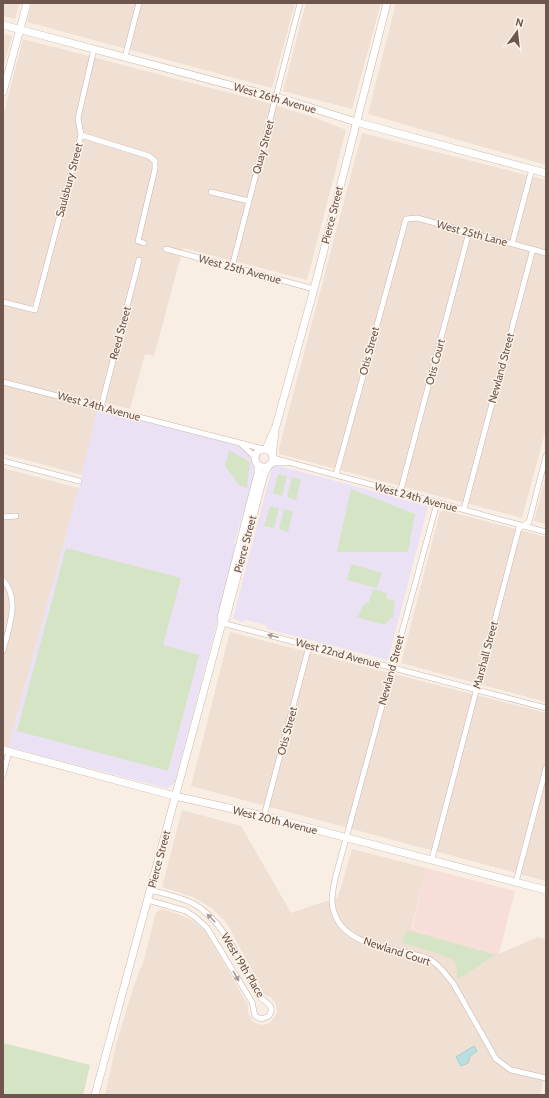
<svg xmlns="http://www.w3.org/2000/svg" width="549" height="1098" font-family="Cabin,sans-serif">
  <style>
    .residential { fill: #f0dfd3 }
    .commercial { fill: #f8ded9 }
    .education { fill: #ebe1f5 }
    .green { fill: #d5e4c4 }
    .water { fill: #bbdfe0; stroke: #a2cfd0 }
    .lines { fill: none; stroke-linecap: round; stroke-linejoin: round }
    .street-casing { stroke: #c8b5ac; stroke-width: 6 }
    .secondary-casing { stroke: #cdb7ac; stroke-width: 8 }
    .street { stroke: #fff; stroke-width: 5 }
    .secondary { stroke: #fff; stroke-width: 7 }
    .oneway { fill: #a89994 }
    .labels { text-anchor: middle; stroke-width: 3; stroke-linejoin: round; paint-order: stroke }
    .street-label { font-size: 11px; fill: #6e554d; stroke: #fcf3e9 }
  </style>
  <rect width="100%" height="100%" fill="#f9eee4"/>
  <!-- residential -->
  <path class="residential" d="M3 3H20L15 19 3 16Z
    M32 3H295L272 88 27 22Z
    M306 3H381L352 109 283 91Z
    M396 3H546V165L368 114Z
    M3 34 12 36 3 70Z
    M23 39 268 103 316 118 346 130 307 280 183 248 154 356 145 354 130 409 106 403 98 409 82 475 3 454V116Z
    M362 133 546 180V429L522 518 279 454V448Z
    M3 468 79 488 8 747 3 746Z
    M546 475V524L534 521Z
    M443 510 546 537V702L401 663 440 512Z
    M230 632 546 713V881L191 786Z
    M182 810 241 826 291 913 338 897 352 849 426 868 411 929 499 954 538 937 546 939V1071L540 1095H105L116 1045 134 985 144 960 156 912 162 909 178 914 192 920 206 932 248 1005V1012L252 1021 261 1025 270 1023 277 1013 276 1004 272 998 265 995 227 923 213 909 193 897 162 887Z"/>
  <!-- commercial -->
  <path class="commercial" d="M426 868 515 891 499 954 412 929Z"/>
  <!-- education -->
  <path class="education" d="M97 409 255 450 260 453 261 457 234 543 237 548 175 781 173 785 166 788 8 747 79 488Z
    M276 465 428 506 388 660 267 629 266 625 246 620 242 622 233 618 272 468Z"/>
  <!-- green -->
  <path class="green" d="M229 450 250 462 247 488 239 485 225 466Z
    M278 474 287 476 282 496 273 493Z
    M292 477 301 480 296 500 287 497Z
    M351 489 415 514 408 552H337Z
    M270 506 279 508 274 528 264 526Z
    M284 509 293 512 288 532 279 529Z
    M66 548 181 578 163 645 199 655 168 771 17 731Z
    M351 564 382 573 377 588 347 580Z
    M373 589 387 593 386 597 387 599 395 601 393 611 394 617 390 618 385 625 356 617 359 615 363 605 369 602Z
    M406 930 495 955 460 978H457C457 973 457 966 455 962 452 957 411 945 402 943Z
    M3 1043 90 1065 83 1095H3Z"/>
  <!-- water -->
  <path class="water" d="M474 1046 477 1051 470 1056 468 1063 461 1066 456 1057Z"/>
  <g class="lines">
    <!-- street casing -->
    <g class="street-casing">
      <path id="street" d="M125 57 139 3
        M81 135 149 156 155 161V169L138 241 144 243
        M211 192 249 201
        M512 244 532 169
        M166 249 314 289
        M232 267 300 3
        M3 302 35 310 81 135 78 118 94 49
        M3 382 263 449
        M101 407 139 260
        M242 445 255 457
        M273 458 546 532
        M3 461 79 481
        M271 463H286
        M336 475 406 219 417 218 546 253
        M400 493 469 232
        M437 503 335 879C333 890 330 902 334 912 345 949 399 947 429 959 438 963 446 975 453 983L496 1059 511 1070 546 1078
        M464 509 533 249
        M3 517 16 516
        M3 580C21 599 8 630 3 651
        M222 623 546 708
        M3 775 9 752
        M264 816 309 646
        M432 859 519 528 529 522 546 456
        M516 882 546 768
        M148 900 186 911 195 917 207 928 252 1002 255 1016 261 1019 269 1016C275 1006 268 1004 261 998 244 969 225 921 194 904 181 897 165 894 150 890"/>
    </g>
    <!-- secondary casing -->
    <g class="secondary-casing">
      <path id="secondary" d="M3 25 290 101 356 122 546 173
        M3 92 27 3
        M266 449 276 426 314 289 387 3
        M255 458a9 9 0 1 1 18 0a9 9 0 1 1-18 0Z
        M272 455 275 433
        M222 623 221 617 258 473V465
        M3 750 175 796 264 816 546 890
        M95 1095 222 623 226 618 264 474 269 465"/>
    </g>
    <!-- street -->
    <use href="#street" class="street"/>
    <!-- secondary -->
    <use href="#secondary" class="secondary"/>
  </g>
  <!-- one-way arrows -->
  <defs><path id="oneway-solid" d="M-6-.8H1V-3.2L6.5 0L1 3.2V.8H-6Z"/></defs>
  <g class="oneway">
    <use href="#oneway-solid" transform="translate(273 636) rotate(-166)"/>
    <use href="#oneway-solid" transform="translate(211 918) rotate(-135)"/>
    <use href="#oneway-solid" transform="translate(236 976) rotate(60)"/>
  </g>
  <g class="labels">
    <!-- street labels -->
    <g class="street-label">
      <text transform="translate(275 98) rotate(16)" y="4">West 26th Avenue</text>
      <text transform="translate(263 147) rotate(-75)" y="4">Quay Street</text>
      <text transform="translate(69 180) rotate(-75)" y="4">Saulsbury Street</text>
      <text transform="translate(332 215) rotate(-76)" y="4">Pierce Street</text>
      <text transform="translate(472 233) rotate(15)" y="4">West 25th Lane</text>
      <text transform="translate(240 269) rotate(15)" y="4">West 25th Avenue</text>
      <text transform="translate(120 333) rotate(-75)" y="4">Reed Street</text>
      <text transform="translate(369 351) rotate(-75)" y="4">Otis Street</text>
      <text transform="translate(435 362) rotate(-75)" y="4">Otis Court</text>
      <text transform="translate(501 368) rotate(-75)" y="4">Newland Street</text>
      <text transform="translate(99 406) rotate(15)" y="4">West 24th Avenue</text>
      <text transform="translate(416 497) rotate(15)" y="4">West 24th Avenue</text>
      <text transform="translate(245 544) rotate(-75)" y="4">Pierce Street</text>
      <text transform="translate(338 653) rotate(15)" y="4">West 22nd Avenue</text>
      <text transform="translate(485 655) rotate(-75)" y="4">Marshall Street</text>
      <text transform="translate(391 670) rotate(-75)" y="4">Newland Street</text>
      <text transform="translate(287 731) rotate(-75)" y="4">Otis Street</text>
      <text transform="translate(275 820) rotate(14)" y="4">West 20th Avenue</text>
      <text transform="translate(159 859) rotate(-75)" y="4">Pierce Street</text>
      <text transform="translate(397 951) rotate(18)" y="4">Newland Court</text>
      <text transform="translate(243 965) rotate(59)" y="4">West 19th Place</text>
    </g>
  </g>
  <!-- border -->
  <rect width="549" height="1098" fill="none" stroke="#6e554d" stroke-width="8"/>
  <!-- north arrow -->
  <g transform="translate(517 32) rotate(15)" stroke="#fcf3e9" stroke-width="3" paint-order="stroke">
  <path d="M0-3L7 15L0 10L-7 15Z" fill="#6e554d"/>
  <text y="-6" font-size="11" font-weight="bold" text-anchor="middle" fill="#6e554d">N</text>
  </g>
</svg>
